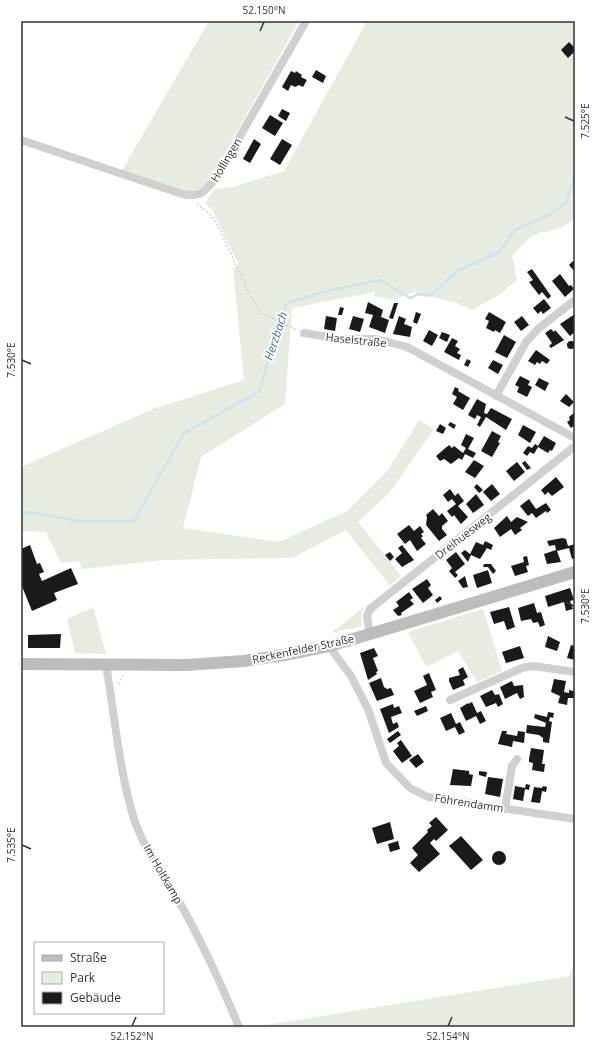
<svg xmlns="http://www.w3.org/2000/svg" width="596" height="1048" font-family="'Open Sans',sans-serif">
  <style>
    .green { fill: #e6ecdf }
    .lines { fill: none; stroke-linecap: round; stroke-linejoin: round }
    .stream { stroke: #cfe2ee; stroke-width: 2.5 }
    .building { fill: #1a1a1a }
    .path { stroke: #cdcdcd; stroke-width: 1.5; stroke-dasharray: 2 2; stroke-linecap: butt }
    .street { stroke: #d0d0d0; stroke-width: 8 }
    .secondary { stroke: #bdbdbd; stroke-width: 12 }
    .ticks { fill: none; stroke: #333; stroke-width: 1.5 }
    .labels { text-anchor: middle; stroke-width: 4; stroke-linejoin: round; paint-order: stroke }
    .street-label { font-size: 11px; fill: #333; stroke: #fff }
    .water-label { font-size: 12px; font-style: italic; fill: #3f7597; stroke: #fff }
    .neatline { fill: none; stroke: #333; stroke-width: 1.5 }
    .ticks-label { font-size: 10px; text-anchor: middle; fill: #333 }
  </style>
  <rect width="100%" height="100%" fill="#fff"/>
  <!-- green -->
  <path class="green" d="M209 21H299L212 176C207 182 202 191 193 191 177 193 139 176 122 170Z
    M367 21H575V218L564 226 547 232H540L527 240 512 256 517 280 500 294 472 310 457 303 414 292 399 297 398 301 373 296 375 292 292 308 285 404 201 457 183 528 279 542 347 511 388 470 419 420 434 429 389 493 358 522 401 576 390 586 346 530 292 558 162 560 82 569 79 561 61 563 46 532 24 531 21 532V467L153 409 244 380 233 268 239 265 213 212 206 203 214 189 233 187 284 171Z
    M93 607 106 654 75 653 67 619Z
    M364 607 361 616 362 626 331 633Z
    M483 609 502 671 477 682 458 651 426 667 408 632Z
    M575 963V1027H254L569 976Z"/>
  <g class="lines">
    <!-- stream -->
    <path class="stream" d="M21 516 29 512 79 521H134L183 434 260 391 275 333 287 303 331 290 380 280 410 298 419 294 430 296 457 271 498 253 515 230 547 216 566 203 575 175"/>
  </g>
  <!-- building -->
  <path class="building" d="M569 42 575 48V51L568 58 561 50Z
    M316 70 326 76 323 83 312 77Z
    M291 71 295 73 296 71 302 75 301 77 307 80 303 87 299 85 295 87 291 85 288 91 282 87Z
    M282 109 290 113 286 121 278 116Z
    M270 115 283 123 275 136 262 128Z
    M254 139 261 144 250 163 243 159Z
    M282 139 292 145 280 165 270 159Z
    M573 261 575 263V272L569 265Z
    M532 269 551 296 548 299 542 292 539 295 529 282 533 280 527 272Z
    M560 274 569 286 571 285 574 289 565 297 552 281Z
    M544 299 551 308 543 314 541 311 538 314 533 308Z
    M368 302 383 310 381 317 389 320 385 333 369 327 373 315 365 313Z
    M394 303H398L393 319 389 318Z
    M340 307 344 308 342 315H338Z
    M416 312 421 314 417 324 413 322Z
    M489 312 506 322 500 333 495 330 494 332 486 328 489 321 485 319Z
    M575 314V332L570 336 560 324Z
    M326 316 337 318 335 331 324 329Z
    M353 316 364 319 360 332 349 329Z
    M399 316 406 319 404 324 412 327 410 337 393 334Z
    M522 316 529 325 521 331 514 322Z
    M551 329 554 332 555 330 564 340 551 348 549 346 552 343 545 333Z
    M429 330 438 335 432 346 423 341Z
    M442 332 450 335 447 342 439 338Z
    M504 335 516 342 507 358 495 352Z
    M452 338 458 341 455 346 460 349 457 353 461 355 459 360 444 352Z
    M567 345a4 4 0 1 1 8 0a4 4 0 1 1-8 0Z
    M536 350 550 360 547 364 542 361 540 364 537 362 535 365 528 361Z
    M467 359 471 361 468 367 464 365Z
    M493 360 503 365 498 374 488 368Z
    M520 376 530 381 528 385 532 387 527 397 517 392 519 387 515 385Z
    M539 378 549 383 545 391 535 385Z
    M455 387 459 389 458 391 470 398 463 410 453 404 457 397 452 394Z
    M566 394 574 402 569 407 560 401Z
    M477 399 486 404 484 413 487 414 491 408 512 419 506 430 486 417 480 427 477 425 481 417 477 415 475 419 468 415Z
    M575 412V425L571 428 567 422 570 420 569 417Z
    M450 422 456 425 454 429 448 425Z
    M440 424 446 428 443 434 436 431Z
    M523 425 536 432 530 443 518 435Z
    M492 431 501 436 498 442 500 443 492 457 481 451Z
    M466 434 474 438 468 449 476 453 473 458 465 454 462 460 459 458 451 464 444 459 440 461 436 456 449 445 452 448 454 446 463 453 466 448 461 445Z
    M544 436 556 443 552 451 550 450 548 453 538 447 534 454 530 452 527 456 523 453 528 446 532 448 535 444 538 446Z
    M474 460 484 466 475 478 465 472Z
    M525 461 531 468 527 470 522 463Z
    M517 462 525 472 514 481 506 471Z
    M556 477 564 487 552 496 548 492 545 495 541 490Z
    M477 484 483 490 479 493 474 487Z
    M492 484 500 494 491 501 483 492Z
    M450 489 455 496 458 493 464 501 458 506 468 517 461 524 454 515 452 517 447 511 456 504 452 499 448 502 443 495Z
    M476 494 484 505 473 513 466 504Z
    M529 499 536 509 546 503 551 510 547 513 546 511 536 518 532 513 528 516 520 506Z
    M433 509 439 516 442 513 448 521 442 526V529L447 535 439 541 426 525 427 517 426 515Z
    M507 516 511 522 517 517 528 522 520 528 522 530 515 535 511 529 500 537 494 528Z
    M409 525 414 531 420 526 424 532 421 534 423 536 421 538 426 544 417 551 410 540 405 544 397 534Z
    M562 538 566 539 568 546 575 544V558L572 559 569 548 557 551 561 562 547 564 544 554 556 550 555 545 549 546 547 541Z
    M485 541 493 545 491 550 487 548 480 559 471 555 468 562 461 553 465 550 470 554 476 542 483 545Z
    M30 545 37 564 40 563 44 572 39 574 42 581 71 568 78 584 54 593 57 600 32 611 21 584V549Z
    M402 545 414 560 402 567 395 559 402 553 398 548Z
    M390 552 394 557 390 561 385 555Z
    M456 552 465 564 455 572 458 575 455 578 449 571 452 568 446 560Z
    M527 556 529 565 526 566 528 572 515 576 511 566 524 562 523 557Z
    M484 564H491L496 571 493 574 488 567H483Z
    M488 570 492 583 477 588 473 575Z
    M465 576 468 587 463 588 458 581Z
    M427 579 431 585 428 588 433 595 423 603 412 589Z
    M570 588 574 600 570 601 573 609 566 611 564 602 548 607 545 596Z
    M409 592 413 598 410 600 414 604 401 613 402 615 398 616 393 610 399 606 396 602Z
    M440 596 442 599 437 603 435 600Z
    M534 603 537 613 541 612 545 625 540 627 538 622 533 623 531 619 521 621 518 608Z
    M509 607 515 627 507 630 504 621 494 624 490 612Z
    M61 634 60 648H28V635Z
    M548 636 560 642 557 651 545 647Z
    M571 645 575 646V660L567 658Z
    M520 646 524 658 506 663 502 652Z
    M374 648 378 656 373 658 378 671 376 672 377 674 368 680 360 653Z
    M463 667 468 677 463 680 465 685 453 690 449 681V678L460 675 458 670Z
    M429 673 436 690 431 692 433 697 420 703 414 691 427 685 423 676Z
    M381 678 384 687 387 689 391 688 394 695 377 701 369 683Z
    M554 679 566 681 564 692 569 693V690L573 691 575 685V698H568L567 705 558 703 560 696 551 692Z
    M512 681 514 686 523 685 524 697 520 699 517 693 505 699 500 687Z
    M492 690 495 695 499 694 503 704 498 707 496 703 486 707 480 696Z
    M472 702 477 713 481 711 486 721 480 724 476 716 466 721 460 708 468 703V704Z
    M393 704 394 708 399 706 402 713 391 717 393 724 397 722 399 727 389 733 380 709Z
    M426 706 428 711 417 716 414 711Z
    M548 712 554 713 553 718 550 717 549 721 552 722 549 743 543 742V738L539 735 526 733 527 725 545 727 546 723 534 718 535 714 547 717Z
    M451 713 456 724 460 722 465 732 459 735 455 727 446 731 440 718Z
    M398 731 401 735 390 743 387 739Z
    M502 731H507L506 734 517 736 518 731 525 732 524 743 513 741 512 747 498 744Z
    M401 740 412 756 402 763 393 751 399 746 397 743Z
    M531 748 544 750 542 764H545L544 772 532 770 533 763 529 762V759Z
    M418 754 424 762 416 768 409 760Z
    M453 769 469 771V774L473 775 471 786 450 785Z
    M479 771 487 772 486 777 479 775Z
    M488 777 503 779 500 797 485 794Z
    M526 784 530 785 529 790 525 789 523 801 513 799 515 786 525 788Z
    M543 786 547 787 546 792 542 791 540 803 531 802 534 787 542 788Z
    M436 817 448 830 436 841 434 839 430 843 440 854 419 872 410 863 418 855 412 848 428 832 427 830 432 826 429 823Z
    M390 822 394 839 377 844 372 828Z
    M461 836 483 860 471 870 449 846Z
    M398 841 400 849 390 852 388 844Z
    M492 858a7 7 0 1 1 14 0a7 7 0 1 1-14 0Z"/>
  <g class="lines">
    <!-- path -->
    <path class="path" d="M197 204 211 215 220 230 250 295 261 313 297 330
      M118 684 123 675"/>
    <!-- street -->
    <path class="street" d="M21 140 182 194C201 198 204 192 216 178L306 21
      M304 333 341 339H376L407 347 575 438
      M496 396 526 342 539 328 575 300
      M370 634 367 616 370 609 575 446
      M329 646 351 676 368 709 386 763 410 788 428 797 575 819
      M106 665C115 717 119 772 135 822 147 855 168 882 185 912 205 949 223 988 239 1027
      M450 700 522 668 533 666 575 672
      M505 809 512 766 517 759"/>
    <!-- secondary -->
    <path class="secondary" d="M21 664 186 665 244 661 284 655 329 646 370 634 575 572"/>
  </g>
  <!-- ticks -->
  <path class="ticks" d="M260 31 264 22M565 117 574 121M22 360 31 364M565 602 574 606M22 845 31 849M132 1026 136 1017M448 1026 452 1017"/>
  <g class="labels">
    <!-- street labels -->
    <g class="street-label">
      <text transform="translate(226 160) rotate(-59)" y="4">Hollingen</text>
      <text transform="translate(356 340) rotate(6)" y="4">Haselstraße</text>
      <text transform="translate(463 536) rotate(-38)" y="4">Dreihuesweg</text>
      <text transform="translate(303 649) rotate(-12)" y="4">Reckenfelder Straße</text>
      <text transform="translate(469 803) rotate(9)" y="4">Föhrendamm</text>
      <text transform="translate(163 874) rotate(60)" y="4">Im Holtkamp</text>
    </g>
    <!-- water labels -->
    <g class="water-label">
      <text transform="translate(276 336) rotate(-72)" y="4">Herzbach</text>
    </g>
  </g>
  <!-- border -->
  <rect width="596" height="1048" fill="none" stroke="#ffffff" stroke-width="44"/>
  <!-- legend -->
  <rect x="34" y="942" width="130" height="72" fill="#ffffff" stroke="#adadad"/>
  <rect x="42" y="955" width="20" height="6" fill="#bdbdbd" stroke="#adadad"/>
  <text x="70" y="962" font-size="12" fill="#333333">Straße</text>
  <rect x="42" y="972" width="20" height="12" fill="#e6ecdf" stroke="#adadad"/>
  <text x="70" y="982" font-size="12" fill="#333333">Park</text>
  <rect x="42" y="992" width="20" height="12" fill="#1a1a1a" stroke="#adadad"/>
  <text x="70" y="1002" font-size="12" fill="#333333">Gebäude</text>
  <rect x="22" y="22" width="552" height="1004" class="neatline"/>
  <g class="ticks-label">
    <text x="264" y="14">52.150°N</text>
    <text transform="translate(585 121) rotate(-90)" y="4">7.525°E</text>
    <text transform="translate(11 360) rotate(-90)" y="4">7.530°E</text>
    <text transform="translate(585 606) rotate(-90)" y="4">7.530°E</text>
    <text transform="translate(11 845) rotate(-90)" y="4">7.535°E</text>
    <text x="132" y="1040">52.152°N</text>
    <text x="448" y="1040">52.154°N</text>
  </g>
</svg>
